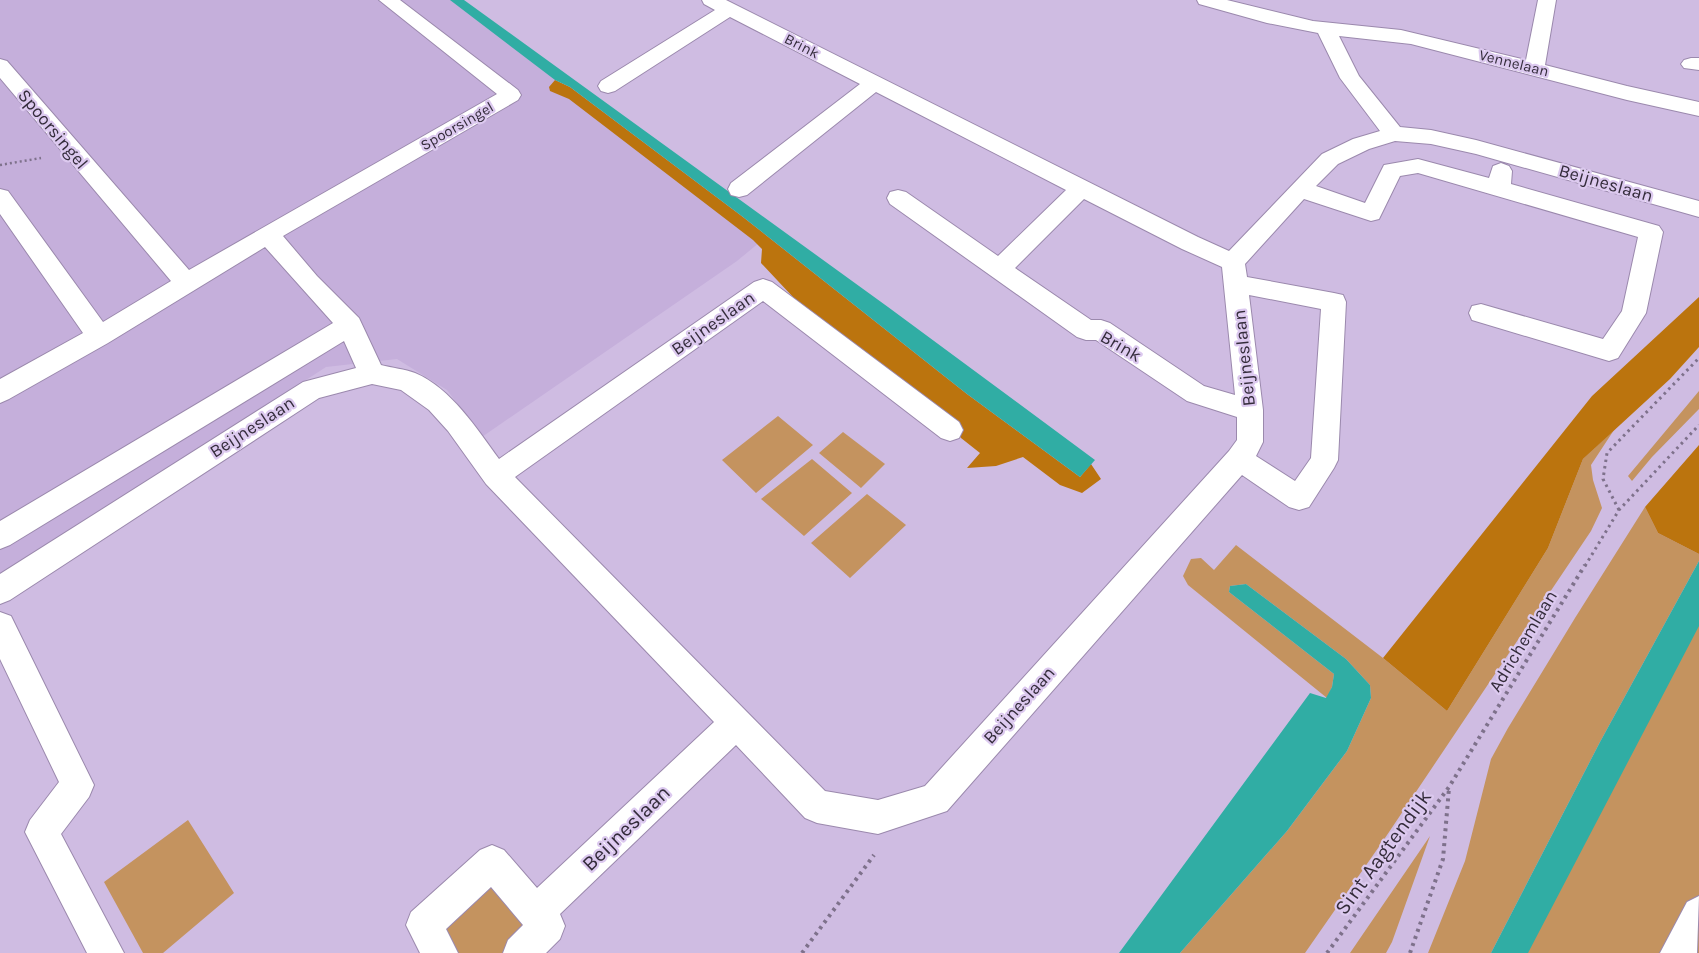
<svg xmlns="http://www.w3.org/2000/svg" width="1699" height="953" font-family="Karla,sans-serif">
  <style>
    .built { fill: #c5afdb }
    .green { fill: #c4935f }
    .forest { fill: #bb740e }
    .water { fill: #30ada4 }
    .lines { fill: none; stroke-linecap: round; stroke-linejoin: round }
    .minor-casing { stroke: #9b89ad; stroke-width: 2 }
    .path-far2 { stroke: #7e718b; stroke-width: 2.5; stroke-dasharray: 2 3; stroke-linecap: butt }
    .path-far1 { stroke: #7e718b; stroke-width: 3; stroke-dasharray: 2.5 4; stroke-linecap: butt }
    .path { stroke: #7e718b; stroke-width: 4; stroke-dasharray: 3 4.5; stroke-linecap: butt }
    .minor { fill: #fff; fill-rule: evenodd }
    .labels { text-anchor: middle; stroke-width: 4.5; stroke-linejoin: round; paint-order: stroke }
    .far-street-label { font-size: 15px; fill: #342c3b; stroke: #dcc9ef }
    .street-label { font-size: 18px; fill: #342c3b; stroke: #dcc9ef }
    .near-street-label { font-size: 21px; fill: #342c3b; stroke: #dcc9ef }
  </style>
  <rect width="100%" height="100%" fill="#cfbce2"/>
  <!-- built -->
  <path class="built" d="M0 0H456L760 242 737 261 479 439 465 414 447 390 397 359 326 367 0 579Z"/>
  <!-- green -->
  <path class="green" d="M1699 391V409L1652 457 1632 481 1628 476Z
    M778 416 813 445 756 493 722 460Z
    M1614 430 1591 465 1593 480 1602 508 1591 531 1385 838 1305 953H1180L1287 831 1347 751 1371 698 1370 685 1346 659 1246 584 1230 586 1229 592 1334 674 1332 687 1327 698 1188 585 1183 576 1191 559 1201 558 1214 570 1236 545 1383 658 1447 711 1548 548 1583 459Z
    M843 432 885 464 861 488 819 453Z
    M812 459 852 493 804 536 761 499Z
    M867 494 906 525 850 578 811 543Z
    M1645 507 1658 533 1699 554V561L1600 742 1491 953H1428L1465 861 1491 759 1508 728 1575 618Z
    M1699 595V953H1500Z
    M188 820 234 893 163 953H143L104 882Z
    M1430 836 1392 942 1386 953H1350Z
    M493 875 535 927 509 953H453L434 926Z"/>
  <!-- forest -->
  <path class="forest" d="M555 80 570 87 743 217 967 394 1080 477 1091 464 1101 479 1082 493 1060 485 1023 457 996 466 967 468 980 453 961 438 940 410 808 313 761 263 762 249 753 240 569 99 550 91 549 87Z
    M1699 297V347L1670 379 1583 459 1548 548 1447 711 1383 658 1592 396Z
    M1699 445V554L1658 533 1645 507Z"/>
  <!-- water -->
  <path class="water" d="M450 0H464L888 307 1095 460 1080 477 967 394 743 217 570 87 555 80Z
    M1699 561V626L1528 953H1491L1600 742Z
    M1246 584 1346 659 1370 685 1371 698 1347 751 1287 831 1180 953H1119L1310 693 1326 698 1332 687 1334 674 1229 592 1230 586Z"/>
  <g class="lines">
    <!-- minor casing -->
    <g class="minor-casing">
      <path id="minor" d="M379 0H400L518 90 521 95 518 100 283 236 317 276 359 318 381 365C392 368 405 369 415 373 451 388 477 429 499 459L754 282 763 279 772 282 959 422 963 430 959 438 950 441 941 438 763 301 515 477 825 791 878 800 925 786 1229 451 1237 440V417L1187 401 1096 340H1086L1077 337 890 204 887 198 890 192 898 190 906 192 998 256 1066 190 876 92 747 195 739 197 731 195 728 189 731 183 860 84 730 17 615 91 608 93 601 91 598 86 601 81 715 10 704 4 702 0H726L1198 237 1229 251 1322 154 1353 139 1380 131 1340 78 1318 33 1267 23 1199 4 1197 0H1227L1313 21 1401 30 1526 60 1538 0H1556L1545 65 1627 86 1699 102V116L1627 100 1411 44 1339 36 1359 76 1400 127 1431 130 1476 140 1699 201V217L1476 154 1431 144 1395 141 1369 149 1338 164 1316 186 1365 203 1384 165 1418 159 1489 178 1493 166 1501 163 1509 166 1512 171 1511 184 1659 226 1663 232 1646 313 1618 358 1609 361 1472 320 1469 313 1472 306 1481 304 1603 339 1622 311 1638 237 1418 173 1400 176 1379 219 1371 221 1304 199 1245 264 1247 277 1334 293 1343 295 1346 302 1338 460 1334 468 1309 507 1299 510 1289 507 1242 475 947 811 878 834 817 823 805 818 736 745 560 914 565 926 560 939 546 953H503L508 940 523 925 491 887 446 929 458 953H420L406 925 411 912 480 850 492 845 504 850 537 888 714 722 486 484 448 431 429 410 401 390 372 384 319 398 10 600 0 604V574L303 382 356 368 344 341 10 545 0 549V521L333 323 265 247 108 343 9 399 0 403V379L83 333 0 214V189L8 191 103 322 171 281 0 78V59L7 61 189 270 497 94ZM1084 199 1182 249 1222 267 1235 395 1204 386 1110 323 1101 320H1091L1015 268ZM1249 295 1321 309 1311 458 1295 481 1256 456 1263 442V410Z
        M1691 58H1699V70L1684 68 1681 64 1684 60Z
        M0 612 11 616 94 785 89 797 61 834 124 953H87L25 832 30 820 59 782 0 659Z
        M1699 896 1697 953H1660L1687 902Z"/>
    </g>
    <!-- path-far2 -->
    <path class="path-far2" d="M0 165 41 158"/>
    <!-- path-far1 -->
    <path class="path-far1" d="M1619 510 1603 479 1607 453 1699 358
      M1585 566 1619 510 1699 425"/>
    <!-- path -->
    <path class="path" d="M802 953 874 855
      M1327 953 1449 787 1585 565
      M1410 953 1443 859 1449 788"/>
    <!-- minor -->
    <use href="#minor" class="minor"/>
  </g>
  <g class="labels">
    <!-- far-street labels -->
    <g class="far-street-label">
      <text transform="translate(802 46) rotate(27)" y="5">Brink</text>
      <text transform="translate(1514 63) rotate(14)" y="5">Vennelaan</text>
      <text transform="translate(457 126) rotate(-30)" y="5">Spoorsingel</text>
    </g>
    <!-- street labels -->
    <g class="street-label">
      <text transform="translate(53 129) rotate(50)" y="6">Spoorsingel</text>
      <text transform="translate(1606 183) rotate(16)" y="6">Beijneslaan</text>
      <text transform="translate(713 323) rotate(-35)" y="6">Beijneslaan</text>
      <text transform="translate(1121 346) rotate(30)" y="6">Brink</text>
      <text transform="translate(1244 358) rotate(-96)" y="6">Beijneslaan</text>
      <text transform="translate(252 427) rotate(-33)" y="6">Beijneslaan</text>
      <text transform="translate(1523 641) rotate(-59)" y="6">Adrichemlaan</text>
      <text transform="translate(1019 705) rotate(-48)" y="6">Beijneslaan</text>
    </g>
    <!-- near-street labels -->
    <g class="near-street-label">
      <text transform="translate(626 828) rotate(-44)" y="7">Beijneslaan</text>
      <text transform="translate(1383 852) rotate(-54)" y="7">Sint Aagtendijk</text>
    </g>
  </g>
</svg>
